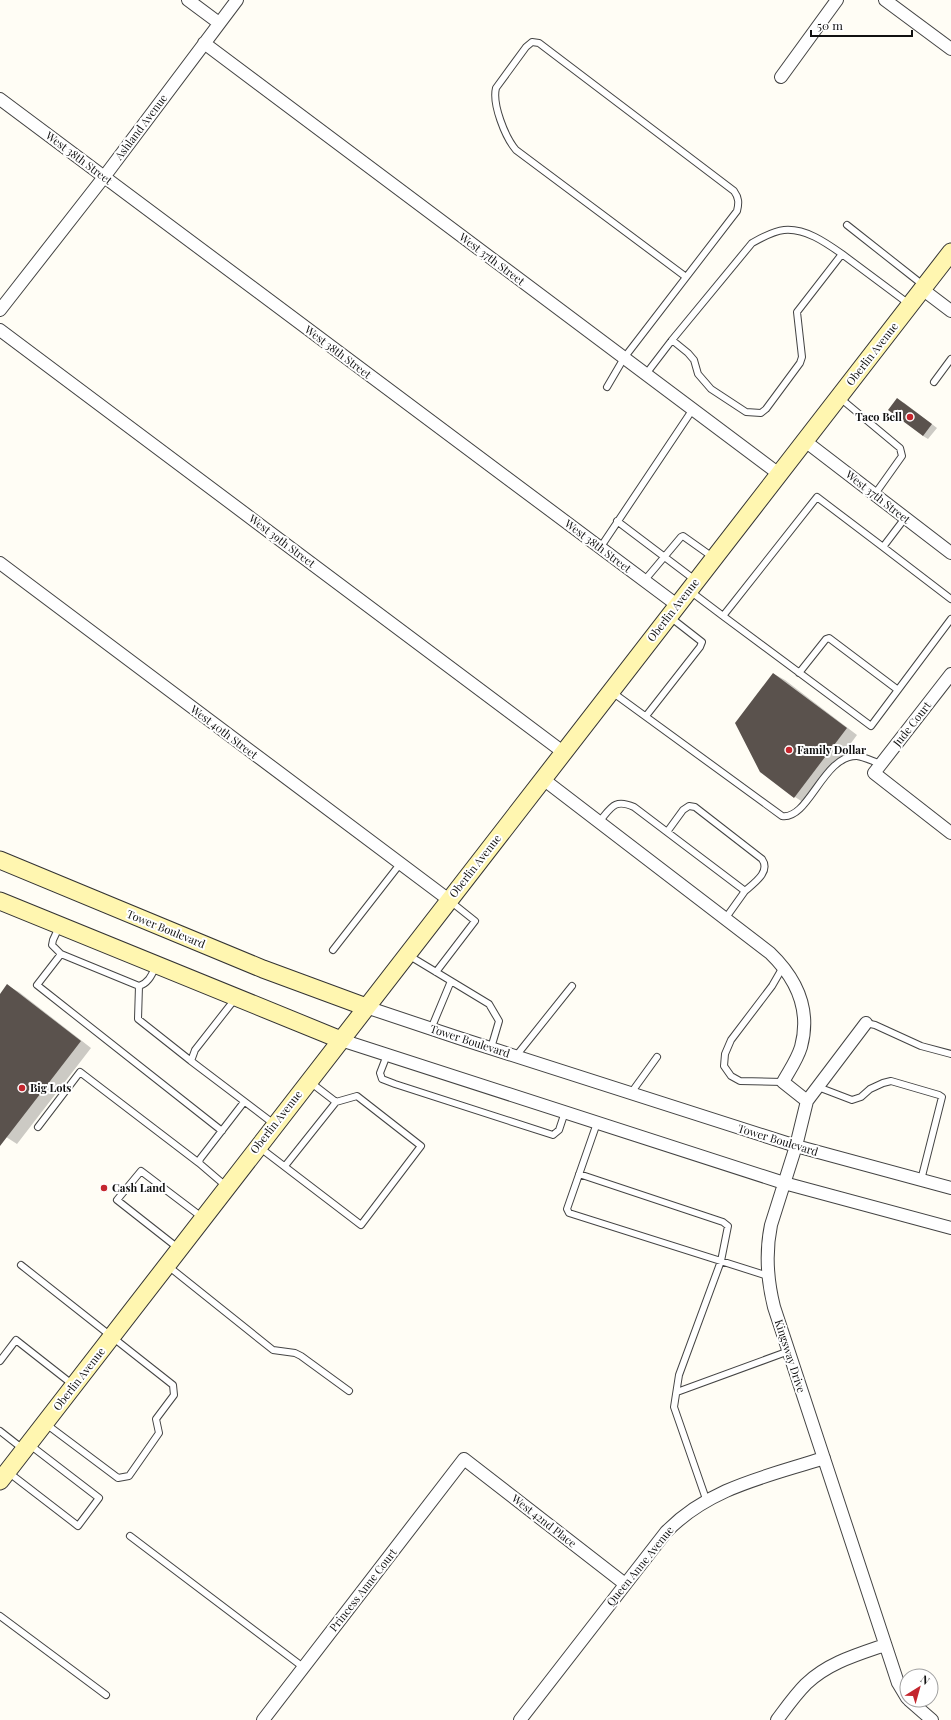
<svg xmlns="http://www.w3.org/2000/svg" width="951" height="1720" font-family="'Playfair Display',serif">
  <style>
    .shadow { fill: #0003 }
    .building { fill: #5a524d }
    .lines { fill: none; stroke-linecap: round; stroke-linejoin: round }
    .lane-casing { stroke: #444; stroke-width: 8 }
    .street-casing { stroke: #444; stroke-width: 14 }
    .secondary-casing { stroke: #333; stroke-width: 19 }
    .lane { stroke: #fff; stroke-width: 6 }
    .street { stroke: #fff; stroke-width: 12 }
    .secondary { stroke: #fff6b0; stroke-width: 17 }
    .poi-dot { fill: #c4262e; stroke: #fff; stroke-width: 1.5 }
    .labels { text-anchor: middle; stroke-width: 4; stroke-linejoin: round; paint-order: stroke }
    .street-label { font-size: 11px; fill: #111; stroke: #fff }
    .poi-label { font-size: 11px; font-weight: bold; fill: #111; stroke: #fff; text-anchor: start }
  </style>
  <rect width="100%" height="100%" fill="#fffdf5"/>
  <!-- shadow -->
  <path class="shadow" d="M903 402 937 428 928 439 923 436Z
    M774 674 785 680 857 735 806 804 795 797Z
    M8 986 19 992 91 1048 17 1144 0 1133V996Z"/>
  <!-- building -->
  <path class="building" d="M897 398 932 424 923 436 888 410Z
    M773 673 847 728 794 798 760 772 735 723Z
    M7 984 81 1041 0 1146V994Z"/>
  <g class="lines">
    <!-- lane casing -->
    <g class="lane-casing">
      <path id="lane" d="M847 225 923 285
        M672 340 752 243C761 238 773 231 784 230 805 228 825 242 842 254
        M646 374 672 340 688 353 694 360 698 374 711 389 746 412 761 413 766 409 800 363 802 357 797 312 842 254 909 304
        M934 382 951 359
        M607 387 624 358 737 211C739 203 739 198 734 191L539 43 532 42 526 47 496 88C492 104 505 137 516 150L686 277
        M840 398 900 448 902 456 875 494
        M617 521 695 580
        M883 547 951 599
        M600 548 693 409
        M644 581 681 537 683 536 714 558
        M690 591 723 616 817 497 883 547 905 518
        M723 616 871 726 951 619
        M799 673 826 639 829 638 898 690
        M612 692 782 816C809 820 823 755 857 756 865 757 874 762 881 764
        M646 716 700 647 702 642 670 617
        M599 822C611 808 614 798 634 807L745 891 725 919
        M667 832 683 810 689 806 695 807 762 859C771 872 754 883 745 891
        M59 927 53 940 52 945 61 954 139 986C149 983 152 974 156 966
        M333 950 400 864
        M61 954 37 985 222 1131
        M408 955 489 1004 499 1021 491 1048
        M436 972 475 921 450 901
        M139 986 138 1019 191 1061
        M235 999 195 1050 191 1061 274 1124
        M866 1023 875 1025 921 1046 951 1054
        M431 1029 451 981
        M387 1055 380 1073 382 1079 395 1084 553 1135 559 1130 565 1112
        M516 1056 572 986
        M310 1082 336 1102
        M783 1082 740 1081 731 1076 724 1066 725 1054 731 1040 772 986 783 967
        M818 1087 852 1100 861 1097 870 1089 883 1083 891 1081 939 1095 942 1097 921 1180
        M631 1093 657 1057
        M597 1123 567 1209 569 1213 768 1276
        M38 1127 80 1072 199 1163
        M259 1147 361 1225 421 1146 357 1096 336 1102 285 1166
        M579 1174 723 1222 728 1226 721 1261 679 1375 674 1407 706 1499
        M227 1187 199 1163 200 1159 244 1102
        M178 1248 117 1200 141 1171 203 1218
        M21 1265 173 1385 174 1395 156 1419 159 1433 129 1476 118 1478 46 1424
        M168 1266 273 1350 295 1353 301 1356 349 1391
        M0 1361 16 1340 72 1384
        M677 1392 789 1351
        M0 1431 23 1449
        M8 1472 78 1526 99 1498 30 1445
        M130 1536 303 1667
        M0 1616 106 1695"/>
    </g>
    <!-- street casing -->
    <g class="street-casing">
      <path id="street" d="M188 0 219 23
        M885 0 951 49
        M204 43 779 474
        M781 77 837 0
        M0 99 677 605
        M922 289 951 311
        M0 310 104 177 237 0
        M0 330 563 752
        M805 441 951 553
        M0 563 449 900
        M951 674 874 773 951 833
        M543 779 770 953C797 979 811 1010 801 1047 797 1060 789 1071 783 1082L807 1101
        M366 1007 462 1039 796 1146 951 1188
        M866 1023 807 1101 796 1146 771 1225C765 1254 767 1279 774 1307L898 1683 907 1698
        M341 1040 784 1183 951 1228
        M909 1700 932 1720
        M263 1720 464 1459 625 1584
        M520 1720 666 1532C710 1487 766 1477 824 1458
        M777 1720C786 1708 795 1695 806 1684 828 1663 856 1655 885 1645"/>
    </g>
    <!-- secondary casing -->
    <g class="secondary-casing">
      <path id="secondary" d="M0 860 263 969 366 1007
        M0 901 341 1040
        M0 1481 951 252"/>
    </g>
    <!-- lane -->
    <use href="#lane" class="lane"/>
    <!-- street -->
    <use href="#street" class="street"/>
    <!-- secondary -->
    <use href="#secondary" class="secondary"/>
  </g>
  <!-- markers -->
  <g class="poi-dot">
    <circle cx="910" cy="417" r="4"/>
    <circle cx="789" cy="750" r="4"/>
    <circle cx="22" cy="1088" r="4"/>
    <circle cx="104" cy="1188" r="4"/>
  </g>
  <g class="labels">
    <!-- street labels -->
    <g class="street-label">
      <text transform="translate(141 127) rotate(-53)" y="4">Ashland Avenue</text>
      <text transform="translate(79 158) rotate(37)" y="4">West 38th Street</text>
      <text transform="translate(492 259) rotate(37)" y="4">West 37th Street</text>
      <text transform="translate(338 352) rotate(37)" y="4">West 38th Street</text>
      <text transform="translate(872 354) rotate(-52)" y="4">Oberlin Avenue</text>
      <text transform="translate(878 497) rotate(38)" y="4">West 37th Street</text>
      <text transform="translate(282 541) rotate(37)" y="4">West 39th Street</text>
      <text transform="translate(598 546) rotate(37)" y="4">West 38th Street</text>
      <text transform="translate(673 610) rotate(-52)" y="4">Oberlin Avenue</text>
      <text transform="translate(912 724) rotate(-52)" y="4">Jude Court</text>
      <text transform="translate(224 732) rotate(37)" y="4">West 40th Street</text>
      <text transform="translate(475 866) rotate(-52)" y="4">Oberlin Avenue</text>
      <text transform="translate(166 929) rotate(22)" y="4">Tower Boulevard</text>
      <text transform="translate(470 1041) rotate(18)" y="4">Tower Boulevard</text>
      <text transform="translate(276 1122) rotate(-52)" y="4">Oberlin Avenue</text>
      <text transform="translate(778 1140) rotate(17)" y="4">Tower Boulevard</text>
      <text transform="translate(790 1356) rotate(72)" y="4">Kingsway Drive</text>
      <text transform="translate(79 1379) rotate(-52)" y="4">Oberlin Avenue</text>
      <text transform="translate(544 1521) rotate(38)" y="4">West 42nd Place</text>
      <text transform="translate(640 1566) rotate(-51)" y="4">Queen Anne Avenue</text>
      <text transform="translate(363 1590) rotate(-52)" y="4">Princess Anne Court</text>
    </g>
    <!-- poi labels -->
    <g class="poi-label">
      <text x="902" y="421" text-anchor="end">Taco Bell</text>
      <text x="797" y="754">Family Dollar</text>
      <text x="30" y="1092">Big Lots</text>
      <text x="112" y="1192">Cash Land</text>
    </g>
  </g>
  <!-- north arrow -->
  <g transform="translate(919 1688) rotate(37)"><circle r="19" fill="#ffffff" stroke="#a0a0a0"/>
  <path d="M0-3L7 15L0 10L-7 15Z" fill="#c4262e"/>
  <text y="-6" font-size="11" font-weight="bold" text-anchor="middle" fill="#111111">N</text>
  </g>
  <!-- scale -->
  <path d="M811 30v6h101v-6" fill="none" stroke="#111111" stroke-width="2"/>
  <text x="817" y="30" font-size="12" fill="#111111" stroke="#ffffff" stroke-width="3" paint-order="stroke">50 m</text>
</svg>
